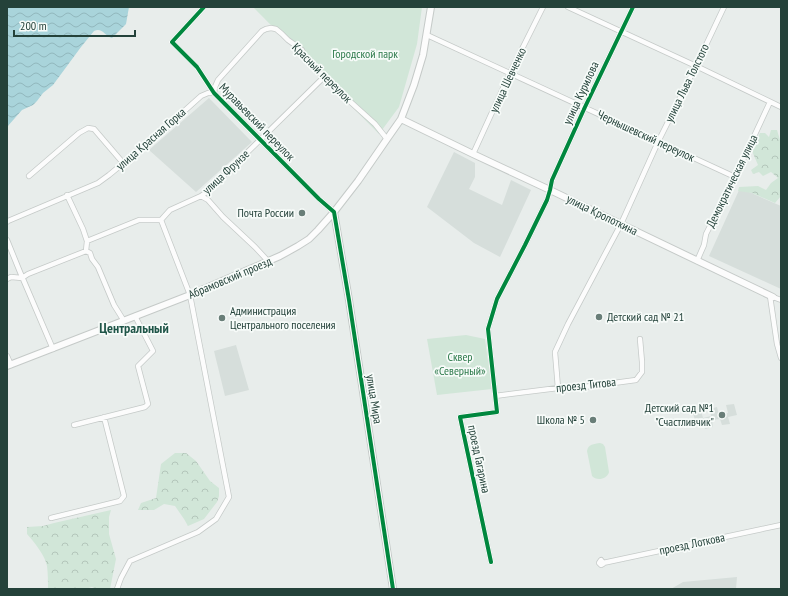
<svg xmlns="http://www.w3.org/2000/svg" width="788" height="596" font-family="'PT Sans Narrow',sans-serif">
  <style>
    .built { fill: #d6dedb }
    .forest { fill: url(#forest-crowns) }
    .park { fill: #d1e6d8 }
    .water { fill: url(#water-waves) }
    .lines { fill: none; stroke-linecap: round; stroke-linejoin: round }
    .minor-casing { stroke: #c5cac8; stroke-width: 6 }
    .tertiary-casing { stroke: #c5cac8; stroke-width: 8 }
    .minor { stroke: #fcfcfc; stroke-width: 4.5 }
    .tertiary { stroke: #fcfcfc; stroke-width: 6 }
    .cycleway-casing { stroke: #f7fbf9; stroke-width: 6 }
    .cycleway { stroke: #00873e; stroke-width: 4 }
    .poi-dot { fill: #697e78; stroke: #f7fbf9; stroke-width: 1.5 }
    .labels { text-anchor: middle; stroke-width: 3.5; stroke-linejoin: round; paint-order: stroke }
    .park-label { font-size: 12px; fill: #2d7a4b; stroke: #f7fbf9 }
    .street-label { font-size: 12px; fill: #24423a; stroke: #f7fbf9 }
    .poi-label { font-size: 12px; fill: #24423a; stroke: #f7fbf9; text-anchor: end }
    .quarter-label { font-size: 14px; font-weight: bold; fill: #1f5548; stroke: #f7fbf9 }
  </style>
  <defs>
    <pattern id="forest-crowns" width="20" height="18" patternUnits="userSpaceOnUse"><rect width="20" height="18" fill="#d1e6d8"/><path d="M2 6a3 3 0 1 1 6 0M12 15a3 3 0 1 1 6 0" fill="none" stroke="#b3c6ba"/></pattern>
    <pattern id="water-waves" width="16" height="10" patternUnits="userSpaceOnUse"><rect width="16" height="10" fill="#a9d4db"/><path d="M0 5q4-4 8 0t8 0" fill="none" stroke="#91b7bd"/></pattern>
  </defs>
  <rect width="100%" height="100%" fill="#e8edeb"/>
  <!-- built -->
  <path class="built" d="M209 98 252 142 196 192 149 150Z
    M454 152 475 163V177L469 189 502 205 511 180 531 190 500 257 474 243 427 207Z
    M740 188 781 206V289L709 256Z
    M236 345 249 390 225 396 214 351Z
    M734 404 737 415 728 417 730 424 722 425 720 419 712 420 713 427 705 429 704 422 696 424 693 413 701 411 703 418 711 416 710 409 717 407 719 415 728 413 726 405Z
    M737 577 736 589H671L683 582Z"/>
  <!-- forest -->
  <path class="forest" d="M771 130H777L780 140H781V196L775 203 752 193 738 191 739 187 758 186 766 190 771 183 778 178 771 172 763 176 759 172 753 174 751 170 758 165 752 151 760 133H765L769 137Z
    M175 453H186L196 461 210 481 219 488V496L217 502 204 519 188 526 184 519 175 506 164 504 154 510H138L141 503 156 498 161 464Z
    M111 510 109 517V534L116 559 110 589H95L92 587 85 589H48C48 582 48 574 47 566 45 555 34 542 27 534V527L43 526 54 523Z"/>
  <!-- park -->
  <path class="park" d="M253 7H422L417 44 399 107 379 134Z
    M466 335 485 339 492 389 437 395 427 339Z
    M600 443 603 444 605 447 609 472C607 480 596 481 592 476L587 451C588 444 594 444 600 443Z"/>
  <!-- water -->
  <path class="water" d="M7 7H129L126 24 112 38C105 36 102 27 94 31L81 47 53 85 43 93 37 101 33 105 22 110 7 127Z"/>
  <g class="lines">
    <!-- minor casing -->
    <g class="minor-casing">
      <path id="minor" d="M204 7 172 42 197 67 214 93 319 199 334 212
        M568 7 696 66 781 107
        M427 35 735 177
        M473 154 510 73 543 7
        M29 176 79 133 88 128 94 129 124 164
        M67 195 83 229 87 241 86 251
        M201 196 208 200 223 217 255 247 268 261
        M7 222 8 221 98 183 109 175 161 132 201 96 208 93H214L215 87 218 80 262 31 266 29 271 28 276 29 282 34 288 40 302 50 306 60 334 87 375 124 387 139
        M7 240 20 272 53 349
        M87 241 139 220H161L170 210 201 196 208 191 324 77
        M86 251 90 253 92 259 98 267 114 305 124 321
        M697 261 704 245 706 234 735 177 770 102
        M7 279 11 277 22 278 28 274 86 251
        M770 296 777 344 781 358
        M773 297 781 300
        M7 356 11 365
        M558 388 555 352 568 324 621 224 658 142 696 66 724 7
        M495 396 558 388 584 387 636 380 642 372V362L640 339
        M74 425 145 407 148 404 138 366 153 351 135 316
        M51 518 120 501 124 496 104 417
        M491 562 460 417 497 412 488 329 497 299 525 245 547 200 550 190 552 180 585 107 633 7
        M603 563 601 560 599 563 601 565 603 564V563L781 525
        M117 589 121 578 130 561 198 532 216 519 229 497 190 295 161 220"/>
    </g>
    <!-- tertiary casing -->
    <g class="tertiary-casing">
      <path id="tertiary" d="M401 119 473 154 550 190 773 297
        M334 212 349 300 393 589
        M7 366 190 295 280 256 298 246 309 239 318 230 334 212 358 181 387 139 401 119 414 85 423 55 431 7"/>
    </g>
    <!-- minor -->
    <use href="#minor" class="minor"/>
    <!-- tertiary -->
    <use href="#tertiary" class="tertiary"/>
    <!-- cycleway casing -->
    <g class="cycleway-casing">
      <path id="cycleway" d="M204 7 172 42 197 67 214 93 319 199 334 212 349 300 393 589
        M491 562 460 417 497 412 488 329 497 299 525 245 547 200 550 190 552 180 585 107 633 7"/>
    </g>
    <!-- cycleway -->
    <use href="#cycleway" class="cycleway"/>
  </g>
  <!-- markers -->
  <g class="poi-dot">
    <circle cx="302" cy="213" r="4"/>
    <circle cx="599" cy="317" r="4"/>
    <circle cx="222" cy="318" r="4"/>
    <circle cx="722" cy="415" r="4"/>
    <circle cx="593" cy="420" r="4"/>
  </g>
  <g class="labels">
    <!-- park labels -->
    <g class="park-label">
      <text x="365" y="58">Городской парк</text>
      <text x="460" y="361">Сквер<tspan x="460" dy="14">«Северный»</tspan></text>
    </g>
    <!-- street labels -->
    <g class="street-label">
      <text transform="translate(322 73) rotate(45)" y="4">Красный переулок</text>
      <text transform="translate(508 80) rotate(-65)" y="4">улица Шевченко</text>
      <text transform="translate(687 83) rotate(-64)" y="4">улица Льва Толстого</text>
      <text transform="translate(581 93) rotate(-65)" y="4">улица Курилова</text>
      <text transform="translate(257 122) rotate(46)" y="4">Муравьевский переулок</text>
      <text transform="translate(646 136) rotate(25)" y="4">Чернышевский переулок</text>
      <text transform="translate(151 139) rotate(-41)" y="4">улица Красная Горка</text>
      <text transform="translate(226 172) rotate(-43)" y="4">улица Фрунзе</text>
      <text transform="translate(732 181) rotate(-64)" y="4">Демократическая улица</text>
      <text transform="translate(602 215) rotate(26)" y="4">улица Кропоткина</text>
      <text transform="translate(230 278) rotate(-23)" y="4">Абрамовский проезд</text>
      <text transform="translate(586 385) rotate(-6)" y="4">проезд Титова</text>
      <text transform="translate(374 399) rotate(81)" y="4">улица Мира</text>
      <text transform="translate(479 459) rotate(78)" y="4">проезд Гагарина</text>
      <text transform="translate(692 544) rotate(-12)" y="4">проезд Лоткова</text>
    </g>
    <!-- poi labels -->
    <g class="poi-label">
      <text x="294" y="217">Почта России</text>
      <text x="230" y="315" text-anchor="start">Администрация<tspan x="230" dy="14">Центрального поселения</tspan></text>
      <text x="607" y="321" text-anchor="start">Детский сад № 21</text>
      <text x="714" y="412">Детский сад №1<tspan x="714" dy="14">"Счастливчик"</tspan></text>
      <text x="585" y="424">Школа № 5</text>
    </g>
    <!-- quarter labels -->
    <g class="quarter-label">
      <text x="134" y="333">Центральный</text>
    </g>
  </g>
  <!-- border -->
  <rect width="788" height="596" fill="none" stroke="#24423a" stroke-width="16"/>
  <!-- scale -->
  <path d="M14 30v6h121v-6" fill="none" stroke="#24423a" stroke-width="2"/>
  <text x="20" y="30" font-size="12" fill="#24423a" stroke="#f7fbf9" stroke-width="3" paint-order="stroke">200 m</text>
</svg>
